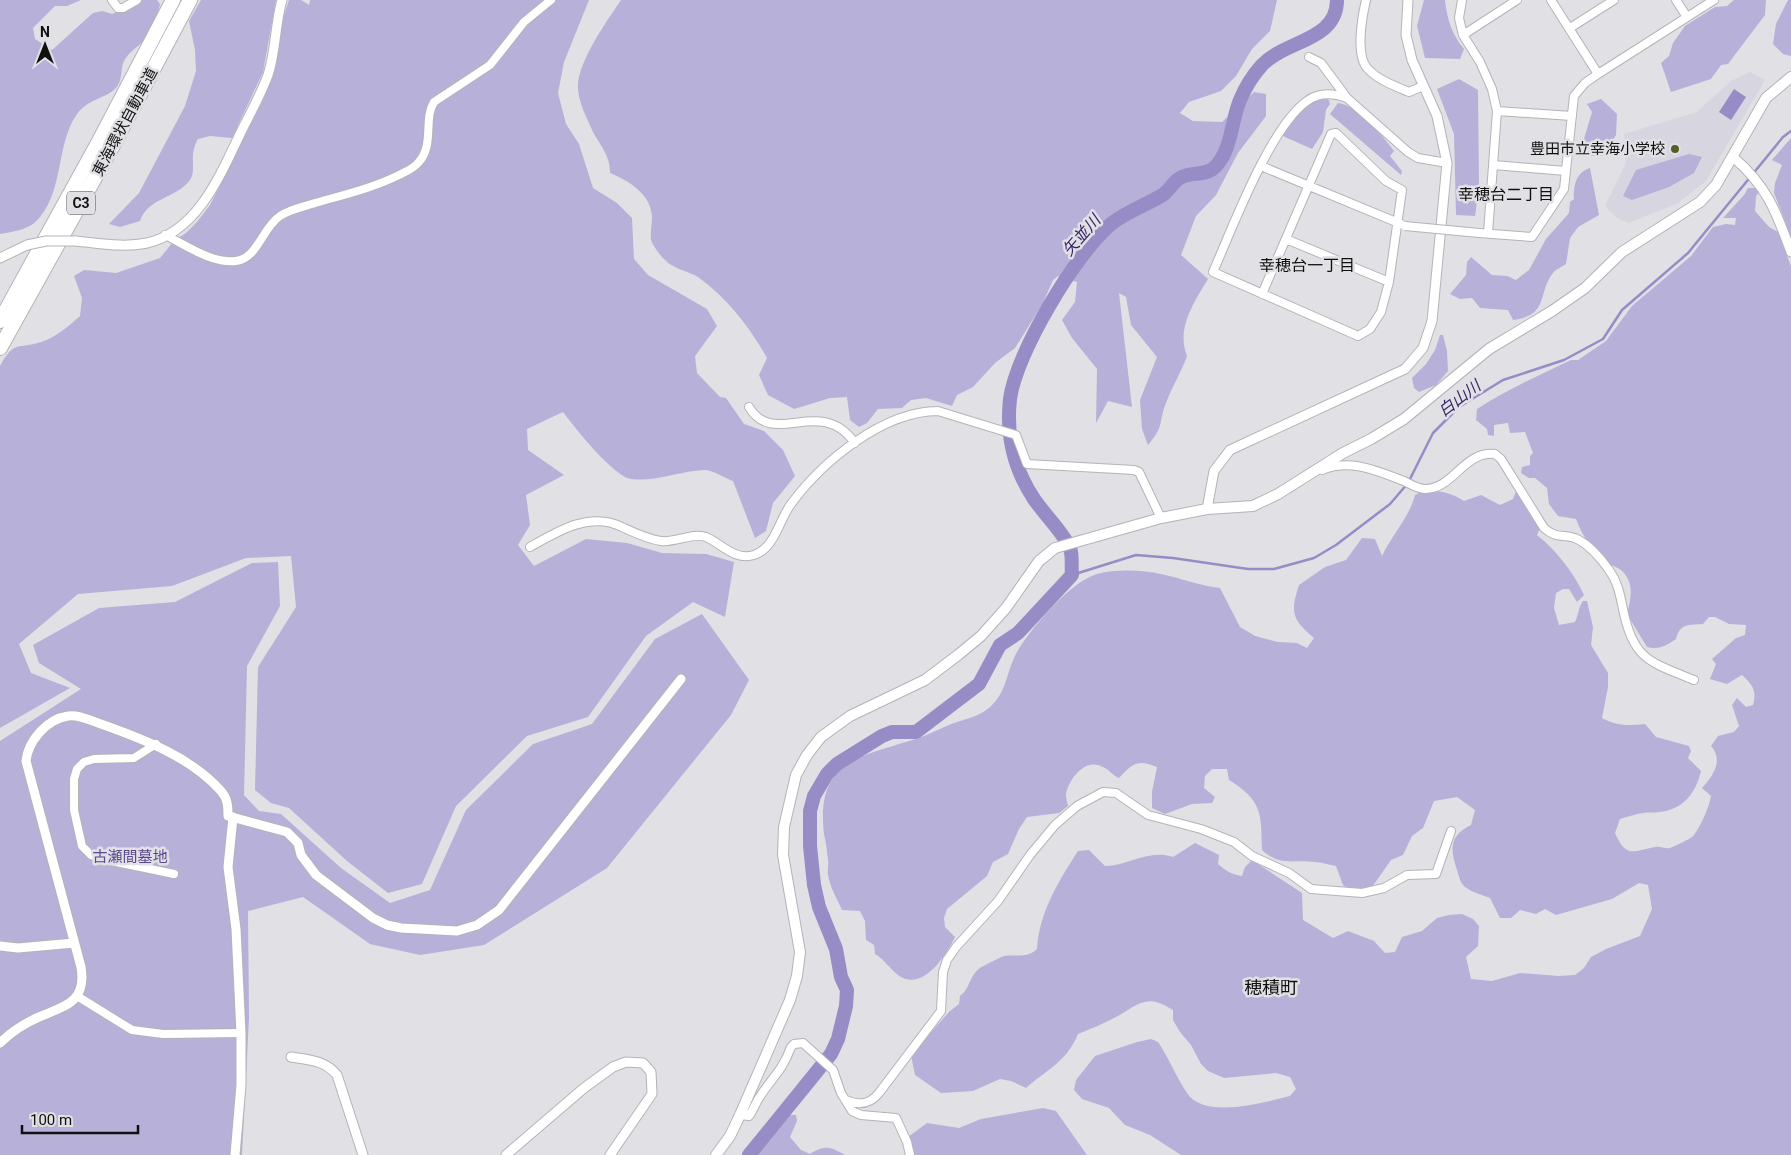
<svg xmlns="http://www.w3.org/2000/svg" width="1791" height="1155" font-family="Roboto,'Noto Sans JP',sans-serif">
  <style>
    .built { fill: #d7d5e0 }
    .green { fill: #b7b0d9 }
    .water { fill: #978cc5 }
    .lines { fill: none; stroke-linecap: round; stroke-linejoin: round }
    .stream { stroke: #978cc5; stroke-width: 2.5 }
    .river { stroke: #978cc5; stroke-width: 14 }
    .minor-casing { stroke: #b4b3b7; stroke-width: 10 }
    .tertiary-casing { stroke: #b4b3b7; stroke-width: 11 }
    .secondary-casing { stroke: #b4b3b7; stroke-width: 12 }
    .motorway-casing { stroke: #b4b3b7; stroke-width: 16 }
    .minor { stroke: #fff; stroke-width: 8 }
    .tertiary { stroke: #fff; stroke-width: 9 }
    .secondary { stroke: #fff; stroke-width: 10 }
    .motorway { stroke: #fff; stroke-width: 14 }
    .minor-bridge-casing { stroke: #b4b3b7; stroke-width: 10; stroke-linecap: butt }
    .tertiary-bridge-casing { stroke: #b4b3b7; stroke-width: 11; stroke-linecap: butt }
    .minor-bridge { stroke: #fff; stroke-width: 8 }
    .tertiary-bridge { stroke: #fff; stroke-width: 9 }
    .poi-dot { fill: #575b29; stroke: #e1e0e4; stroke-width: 2 }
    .labels { text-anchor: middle; stroke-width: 5; stroke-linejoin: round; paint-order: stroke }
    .shield { fill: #e1e0e4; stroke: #4f4e50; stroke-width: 1 }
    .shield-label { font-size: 14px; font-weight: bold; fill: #101011 }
    .street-label { font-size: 15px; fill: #101011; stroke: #e1e0e4 }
    .poi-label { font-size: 15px; fill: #101011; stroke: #e1e0e4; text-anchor: end }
    .park-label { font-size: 15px; fill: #5b4891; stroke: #e1e0e4 }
    .neighbourhood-label { font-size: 16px; fill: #101011; stroke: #e1e0e4 }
    .water-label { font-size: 16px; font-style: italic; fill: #351f63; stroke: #e1e0e4 }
    .quarter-label { font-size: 18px; fill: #101011; stroke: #e1e0e4 }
  </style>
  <rect width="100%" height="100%" fill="#e1e0e4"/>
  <!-- built -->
  <path class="built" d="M1750 72 1765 80 1706 181 1678 203 1629 223 1617 218 1605 206 1626 163 1624 134 1697 112 1731 81Z"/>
  <!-- green -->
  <path class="green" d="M0 0H81L67 6H55L33 28 35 39 52 50 93 13 102 11 112 14 142 0H157L160 4C158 15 152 29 145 39 139 47 129 51 124 61 120 69 123 82 115 89 104 99 88 99 77 114 56 144 64 188 40 217 30 230 16 231 0 234Z
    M201 0H276L263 72 232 138 210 136 198 139C188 156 197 169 190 180 176 199 148 197 140 221L120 227 109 224 139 193 185 106 196 71 195 50 189 21Z
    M289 0H301L309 5 310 0H589L564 62 558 93 566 124 579 144 593 188 617 203 632 218 634 259 648 275 707 309 717 326 695 356 697 373 720 397 726 398 744 424 764 431 783 450 795 476 773 503 766 531 755 538 733 481C725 478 713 470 704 470 680 471 656 482 631 479 613 476 575 428 563 412L527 429 528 450 564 475 526 495 530 525 518 545 534 566 586 539 627 543 662 553 706 554 734 562 725 617 693 602 646 636 588 717 527 736 456 806 422 884 388 893 347 861 289 808 271 803 255 790 258 667 296 607 291 556 246 558 172 586 78 594 19 644 31 673 70 688 0 728V366C15 339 17 350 41 342 56 337 68 327 80 316L82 298 74 276 84 270 116 273 160 258 173 242 187 232 197 222 210 205 263 100 273 73 281 24Z
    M621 0H1277L1270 31 1252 49 1236 76 1221 91 1189 102 1180 113 1193 121 1222 122 1254 92 1266 94V116L1238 153 1216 195 1196 216 1181 255 1208 279C1194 302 1176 329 1187 356 1181 373 1172 387 1166 403 1158 423 1165 425 1148 445L1142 429 1140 400 1157 357 1131 325 1126 297 1119 293 1132 407 1108 401 1096 423 1097 369 1072 338 1062 320 1075 302 1077 282 1058 276 1053 280 1043 303 1015 348 995 363 973 387 957 395 952 406 926 398 911 400 902 408 878 409 867 423 859 427 850 420 847 397 830 398 794 409 768 395 759 375 767 358C750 327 727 298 698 277 688 271 671 268 664 259 660 255 653 246 651 240 650 234 652 224 652 217 651 194 629 181 610 173 610 155 601 147 593 132 587 118 579 104 578 89 576 64 607 21 621 0Z
    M1424 0H1445C1447 19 1452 35 1464 49L1460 59 1425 58 1417 26Z
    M1734 0H1766L1765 15 1728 64 1721 65 1711 79 1671 92 1661 63 1669 56 1673 43 1685 26 1715 7 1727 6Z
    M1788 0H1791V56L1783 54 1773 44 1776 24Z
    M1459 79 1478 90 1479 188 1475 216 1456 215 1454 134 1437 89Z
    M1328 98 1330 104 1326 110 1323 132 1312 149 1285 137 1279 133 1297 104Z
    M1601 99 1617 114 1616 135 1610 144V155L1591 156 1584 139 1592 112 1587 104Z
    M1338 103C1358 105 1382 135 1394 151L1390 156 1402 171 1401 175 1330 114Z
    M1791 138V237L1774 193 1775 183 1782 165 1772 160Z
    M1689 154 1702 157 1694 173 1669 187 1632 200 1623 196 1636 170Z
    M1590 168 1599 215 1578 227 1570 238 1566 264C1562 267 1556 269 1553 273 1537 293 1550 315 1513 320L1508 310 1480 308 1472 298 1460 299 1450 294 1466 275 1467 262 1471 257 1492 275 1507 276 1516 280 1529 270 1546 239 1569 213 1570 202 1574 199C1573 186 1576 172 1590 168Z
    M1748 188H1758L1759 192 1756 196 1755 211 1769 227 1778 232 1791 266V1155H1181L1150 1135 1125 1125 1109 1108 1082 1099 1074 1090 1076 1080 1095 1056 1137 1042 1151 1039 1158 1042C1169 1058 1176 1077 1187 1093 1204 1120 1265 1102 1290 1096L1296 1089 1290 1077 1276 1073 1224 1078 1208 1071 1201 1064 1191 1045 1180 1032 1173 1020V1010C1145 992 1139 1005 1114 1018 1103 1024 1090 1029 1078 1034 1066 1063 1047 1069 1026 1088L1011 1081 1000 1079 973 1091 941 1093 915 1075 911 1055 949 1012 959 1004 960 996C970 989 969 976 980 968 983 966 1001 957 1004 956 1018 954 1026 959 1037 949 1039 913 1058 882 1078 851L1089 850 1105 866C1129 866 1148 849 1173 857L1195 843 1219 855 1218 864C1226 871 1231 874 1242 876L1245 867 1252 860 1302 893 1303 920 1333 938 1348 931 1374 941 1385 953 1395 952 1402 937 1422 931 1437 918 1449 915 1462 914 1473 919 1479 926 1478 946 1466 957 1471 979 1492 981 1520 973 1559 976 1575 975 1584 968 1591 957 1606 949 1640 936 1652 909 1648 885 1639 883 1612 899 1556 915 1545 909 1536 914 1520 910 1511 918H1500L1490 898C1482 895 1472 892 1465 887 1460 883 1459 876 1457 870 1450 849 1449 836 1471 825L1475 810 1457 797 1434 801 1423 828 1412 836 1403 855 1391 860 1372 887 1352 891 1343 885 1336 866C1329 865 1322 862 1315 862 1293 859 1281 867 1262 850 1261 814 1263 801 1229 780L1227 769H1212L1205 776 1204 788 1215 797 1212 803 1192 804 1165 814 1152 808V792L1157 767C1137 759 1133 763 1119 778 1112 775 1110 770 1103 767 1086 757 1069 778 1066 794 1066 797 1067 802 1068 806L1059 813 1027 817 1019 829 1008 854 993 862 987 876 947 909 944 918 945 927 955 937C946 956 922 993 898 975 889 968 885 960 875 954L874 945 866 940 865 921 860 911 842 910C837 899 830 887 828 875 827 870 829 865 828 860 827 851 826 842 824 834 816 764 854 758 909 741 924 737 939 729 954 723 967 719 979 716 989 708 1007 693 1006 672 1017 652 1031 628 1070 582 1097 574 1116 569 1142 570 1161 574 1181 578 1200 586 1220 588L1240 627 1255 636 1278 642 1297 643 1307 648 1314 638C1292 619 1290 613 1299 585L1325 567 1346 560 1362 538 1375 539 1382 556C1392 535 1410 516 1415 495 1429 487 1451 492 1464 501L1481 495 1500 505 1513 499 1516 491 1540 528 1537 535C1556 550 1574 573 1584 595L1577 602 1569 589H1563L1556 593 1554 608 1559 625 1575 622C1579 614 1578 608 1583 601H1587L1593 627 1591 645 1608 673V687L1602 718C1616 726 1630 726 1645 724L1656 737 1689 746 1691 751 1688 758 1701 771C1696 793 1683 810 1659 812 1654 813 1648 812 1643 813 1635 814 1627 817 1620 819L1615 833C1627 859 1632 851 1655 847 1660 846 1665 849 1670 848 1675 846 1691 839 1694 835 1701 825 1709 808 1711 796L1702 788C1713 776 1724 760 1711 746L1718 736 1734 732 1739 726 1732 705 1737 698 1746 707 1753 705C1757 691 1753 685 1742 675L1727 684 1710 679 1716 664 1712 659 1736 638 1745 635 1746 625 1729 624 1715 617H1709L1703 624C1689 625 1680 623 1676 639 1665 646 1660 650 1647 647L1627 614C1631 599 1635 582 1621 570 1617 567 1612 566 1607 563 1592 551 1583 537 1576 519L1558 516 1549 504 1547 488 1535 478H1529L1521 473 1522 467 1530 465V456L1533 453 1525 432 1510 433 1508 423 1494 425V436L1488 435 1487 429 1476 420 1477 409C1507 390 1539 375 1571 360H1578L1606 341 1632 306 1691 256 1713 227 1726 224 1735 225 1736 218H1723L1744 195Z
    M1440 335H1443L1447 351 1448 371 1436 385 1419 392 1414 388 1412 378 1426 364 1435 350Z
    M278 562 280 606 247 666 244 795 259 811 281 814 341 868 390 903 430 890 466 810 533 744 592 724 655 639 702 614 749 680 731 715 607 868 484 945 420 955 370 944 303 897 248 911 249 1018 242 1155H0V741L81 689 39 663 33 645 99 608 175 602 252 563Z
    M1043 1108 1056 1111 1087 1155H912L908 1137 927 1123 959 1128 981 1119Z
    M788 1115H796L797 1121 790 1137 801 1150 810 1154C824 1145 830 1146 845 1155H754Z"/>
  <!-- water -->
  <path class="water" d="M1734 89 1746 97 1731 120 1719 112Z"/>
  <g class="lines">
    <!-- stream -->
    <path class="stream" d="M1072 575 1136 555 1173 558 1248 569H1274L1314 558 1336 545 1390 504 1408 483 1433 433 1459 407 1503 380 1564 360 1603 339 1622 310 1688 253 1783 137 1791 131"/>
    <!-- river -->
    <path class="river" d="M749 1155 831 1054 838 1039 846 1006 847 990 841 977 836 949 819 907 814 885 810 846V811L814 796 827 774 837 764 882 736 892 732H916L979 684 1000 645 1018 633 1072 575C1071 567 1073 556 1070 548 1063 532 1044 514 1034 499 1014 469 1006 435 1010 399 1016 353 1076 253 1111 224 1127 211 1147 205 1164 194 1170 189 1173 182 1180 178 1191 171 1205 177 1215 167 1232 150 1231 121 1240 100 1245 88 1253 75 1262 65 1286 40 1337 41 1337 0"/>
    <!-- minor casing -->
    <g class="minor-casing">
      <path id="minor" d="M112 0 118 8H123L137 0
        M1366 0C1362 17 1355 56 1368 69 1378 80 1395 86 1409 92L1423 86
        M1462 0 1459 18 1463 35 1480 62 1492 89 1497 111 1488 233
        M1551 0 1598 74
        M1676 0 1687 17
        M1570 28 1614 0
        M1463 35 1517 0
        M1309 57 1321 63 1347 98
        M1497 111 1572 116
        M1494 165 1566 171
        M1261 166 1401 224
        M1479 233 1532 237 1564 189 1574 96 1585 83 1598 74 1714 0
        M165 235C186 245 212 264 236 261 258 258 262 228 280 216 290 209 303 207 315 203 343 195 373 188 399 175 405 172 413 169 418 163 435 145 423 119 434 102L490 65 524 22 551 0
        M1286 239 1389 282
        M1262 294 1331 134 1336 133 1386 181 1402 190 1389 282 1381 312 1370 329 1358 336 1213 272C1232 229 1270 127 1307 101 1319 92 1333 93 1347 98L1408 152 1418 158 1447 163
        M749 407C774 449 820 394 855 443
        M1322 470C1350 458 1377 471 1404 481 1410 484 1418 489 1425 489 1454 489 1463 451 1495 454L1501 459 1544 528C1559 541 1565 532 1579 540 1590 546 1602 560 1609 570 1618 582 1620 595 1623 609 1633 660 1650 662 1694 680
        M530 547C558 531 590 511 622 527 635 533 647 539 661 541 675 543 693 532 706 537 722 544 735 561 754 555 775 548 779 520 791 504 822 462 883 411 938 411L1016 435 1027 464 1134 470 1139 472 1161 518
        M156 744 134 758 94 759 84 762 77 769 74 779V810L82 846 91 855 102 859 174 874
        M77 996 132 1030 163 1034 241 1033
        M846 1100C860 1106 870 1104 879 1093L941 1011 943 972 947 960 956 947 998 901 1030 855 1055 825 1077 806 1103 792 1116 793 1148 815 1201 829 1234 842 1252 856 1289 873 1311 889 1362 893 1384 888 1407 875 1436 874 1451 831
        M740 1115 749 1116C753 1111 755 1104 759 1098 772 1077 782 1072 791 1047L794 1044 803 1043 833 1070 841 1093 852 1111 861 1115 896 1118 907 1142 910 1155"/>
    </g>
    <!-- tertiary casing -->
    <g class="tertiary-casing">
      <path id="tertiary" d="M1733 157C1767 186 1776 211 1791 252
        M75 241C99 243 123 248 147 243 199 231 221 173 242 130 251 112 261 94 268 75 276 51 275 24 282 0
        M0 258 27 245
        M1207 509 1214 471 1230 450 1405 369 1423 348 1432 321 1447 163 1437 116 1412 60 1406 35 1408 0
        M233 817 228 867 236 929 241 1033V1085L235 1155
        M0 946 18 948 74 943
        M0 1043C11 1032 25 1023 39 1017 65 1006 87 1002 81 967L26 761C28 741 47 719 68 716 79 714 91 721 101 724 143 739 191 757 221 791 228 799 228 807 228 816L287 832 298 843 301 855 316 875 373 918 387 925 401 928 457 931 477 925 499 910 681 679
        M291 1057C308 1060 325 1060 337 1075L363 1155
        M506 1155 584 1088 613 1067 626 1062 643 1063 651 1072 652 1094 610 1155"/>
    </g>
    <!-- secondary casing -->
    <g class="secondary-casing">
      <path id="secondary" d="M716 1155 730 1136 740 1115 790 1000 797 976 800 952 783 855 784 827 796 775 807 755 821 737 850 716 925 680 958 655 981 636 1006 608 1039 561 1055 548 1161 518 1207 509 1253 506 1278 494 1343 453 1371 439 1404 419 1489 349 1552 311 1585 288 1622 252 1700 202 1716 185 1766 98 1791 77"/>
    </g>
    <!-- motorway casing -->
    <g class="motorway-casing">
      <path id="motorway" d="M0 321 99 141 173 0
        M0 348 112 147 190 0"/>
    </g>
    <!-- minor -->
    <use href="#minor" class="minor"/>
    <!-- tertiary -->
    <use href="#tertiary" class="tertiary"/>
    <!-- secondary -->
    <use href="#secondary" class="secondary"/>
    <!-- motorway -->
    <use href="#motorway" class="motorway"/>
    <!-- minor-bridge casing -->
    <g class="minor-bridge-casing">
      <path id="minor-bridge" d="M1405 226 1479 233"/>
    </g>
    <!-- tertiary-bridge casing -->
    <g class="tertiary-bridge-casing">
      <path id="tertiary-bridge" d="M27 245 46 241H75"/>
    </g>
    <!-- minor-bridge -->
    <use href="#minor-bridge" class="minor-bridge"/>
    <!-- tertiary-bridge -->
    <use href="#tertiary-bridge" class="tertiary-bridge"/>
  </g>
  <!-- markers -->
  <circle class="poi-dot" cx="1675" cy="149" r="5"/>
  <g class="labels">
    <!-- shield labels -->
    <rect class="shield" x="67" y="191.5" width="28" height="23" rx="4"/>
    <g class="shield-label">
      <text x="81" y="208">C3</text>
    </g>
    <!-- street labels -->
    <g class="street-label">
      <text transform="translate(125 122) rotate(-62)" y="5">東海環状自動車道</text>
    </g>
    <!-- poi labels -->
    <g class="poi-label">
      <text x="1665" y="154">豊田市立幸海小学校</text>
    </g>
    <!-- park labels -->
    <g class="park-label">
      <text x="130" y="862">古瀬間墓地</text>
    </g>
    <!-- neighbourhood labels -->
    <g class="neighbourhood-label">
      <text x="1506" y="200">幸穂台二丁目</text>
      <text x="1307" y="271">幸穂台一丁目</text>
    </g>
    <!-- water labels -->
    <g class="water-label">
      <text transform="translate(1081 235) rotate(-49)" y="6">矢並川</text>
      <text transform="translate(1459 398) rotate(-37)" y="6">白山川</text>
    </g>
    <!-- quarter labels -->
    <g class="quarter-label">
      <text x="1271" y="994">穂積町</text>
    </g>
  </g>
  <!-- north arrow -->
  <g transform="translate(45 45)" stroke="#e1e0e4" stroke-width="4" paint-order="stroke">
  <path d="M0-4L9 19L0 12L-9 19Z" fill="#101011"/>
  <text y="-8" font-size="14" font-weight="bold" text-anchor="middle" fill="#101011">N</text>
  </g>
  <!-- scale -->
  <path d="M22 1125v8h116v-8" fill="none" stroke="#101011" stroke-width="2.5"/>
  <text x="30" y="1125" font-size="15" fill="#101011" stroke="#e1e0e4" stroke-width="4" paint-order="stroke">100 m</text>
</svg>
